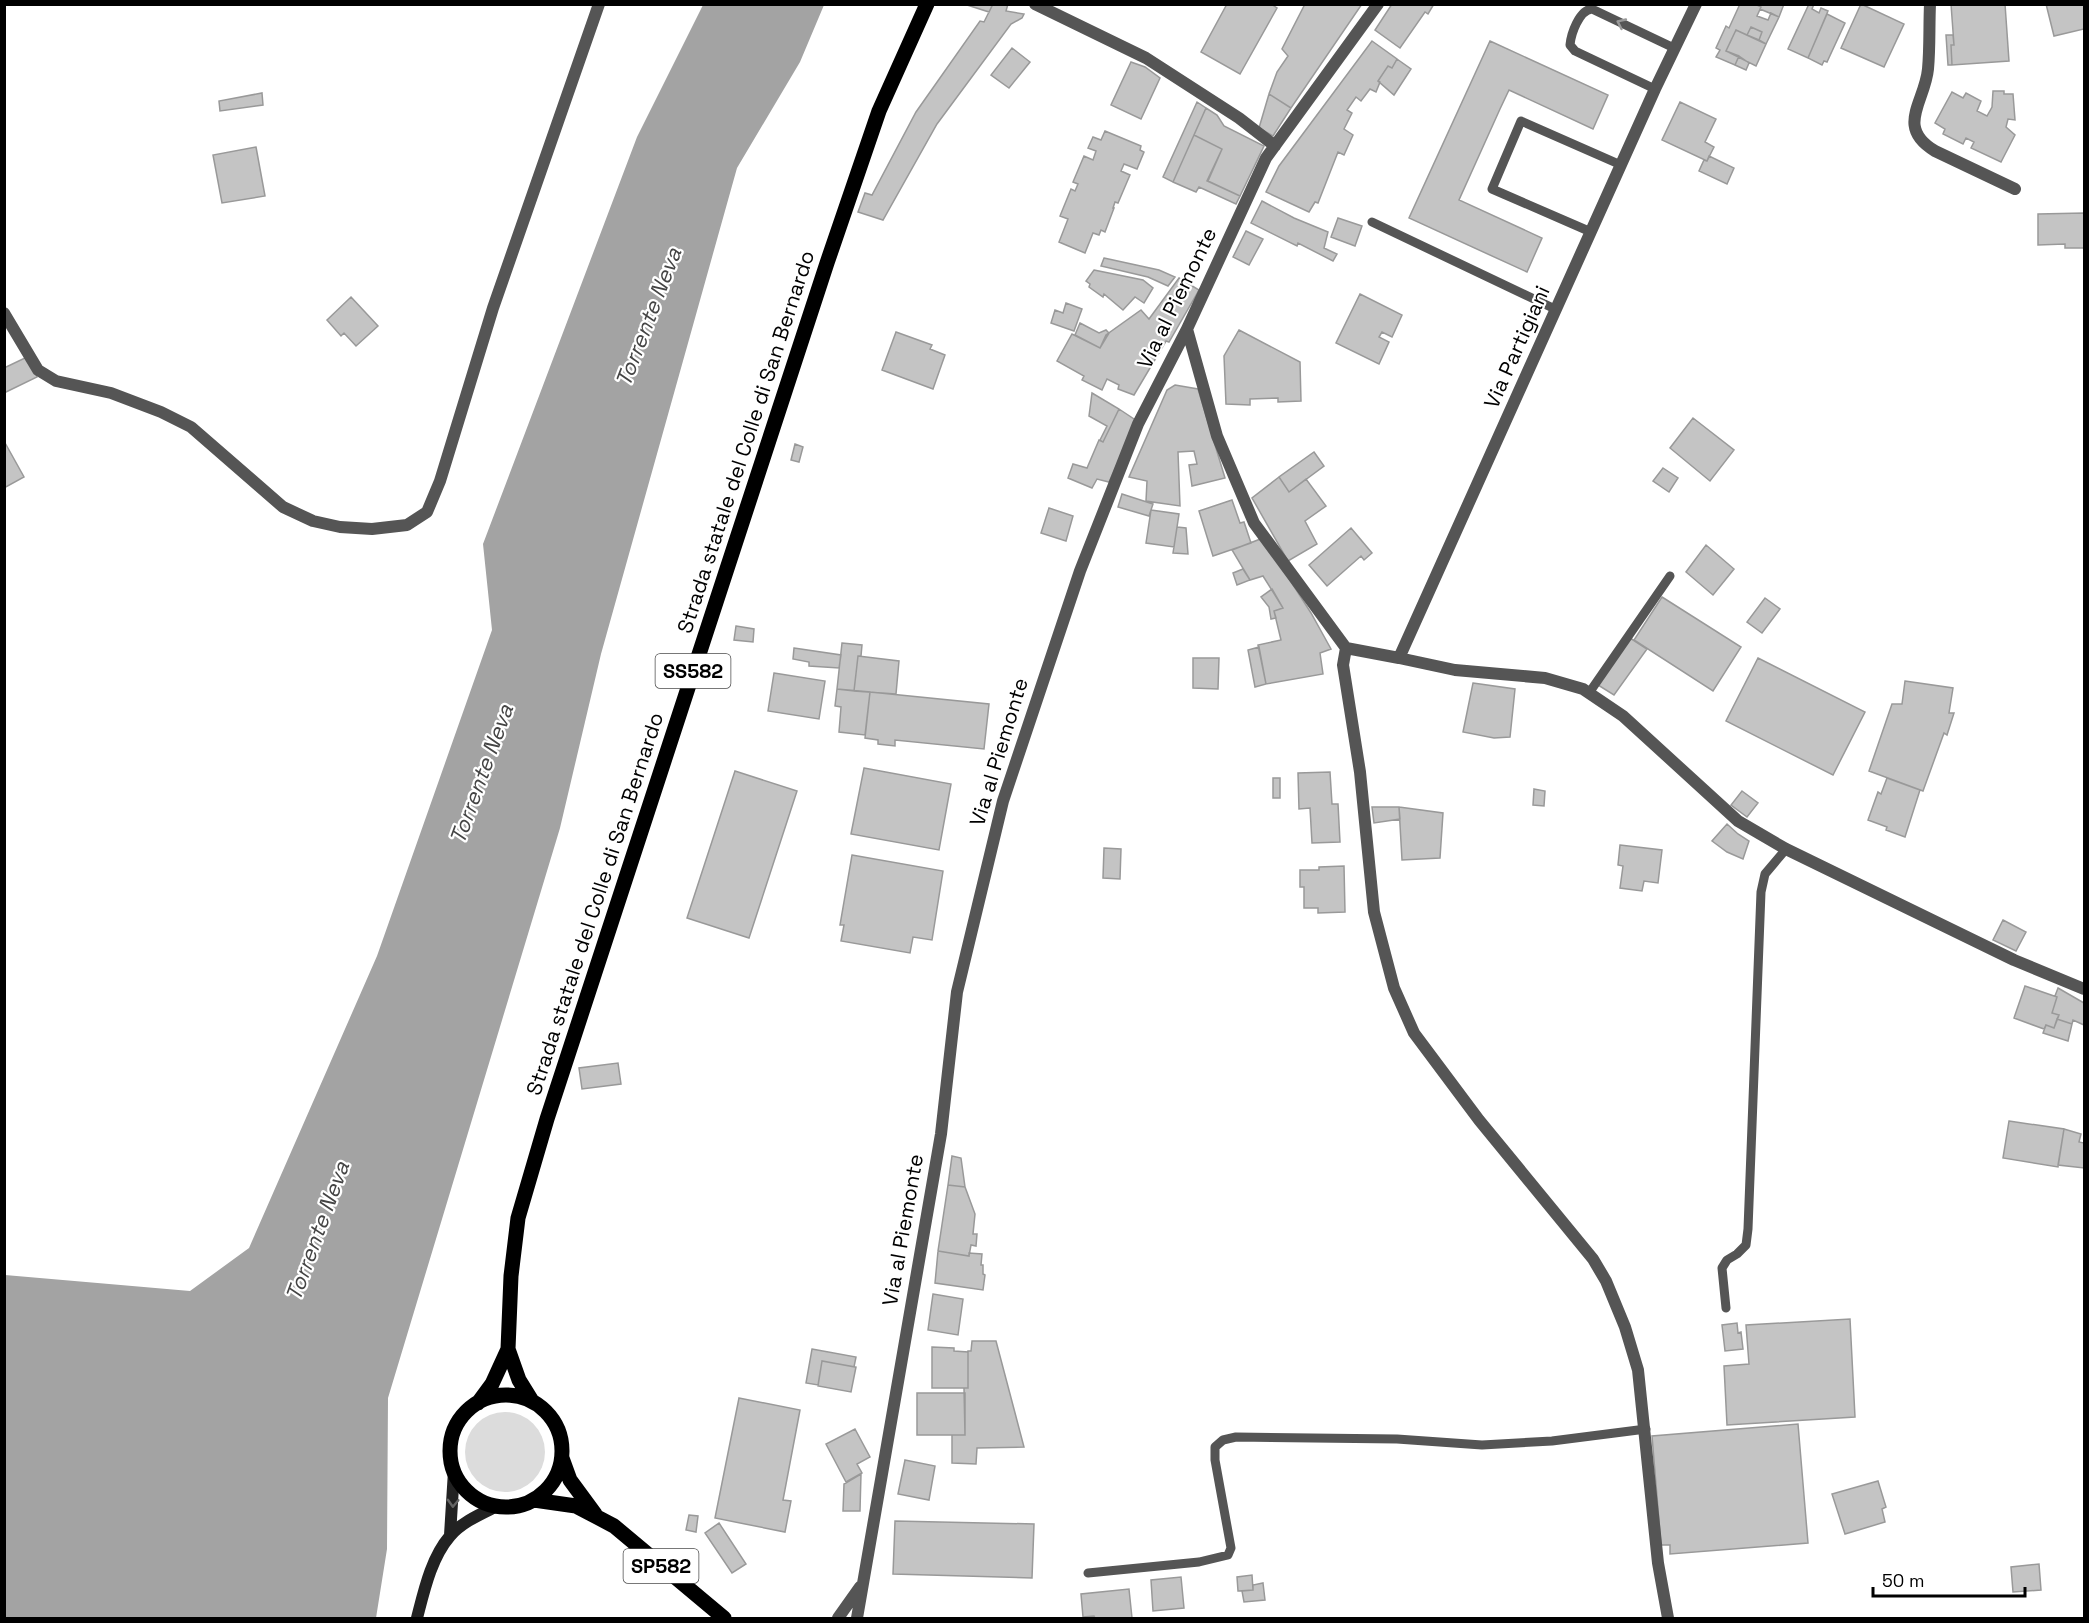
<svg xmlns="http://www.w3.org/2000/svg" width="2089" height="1623" font-family="'Space Grotesk',sans-serif">
  <style>
    .green { fill: #dcdcdc }
    .water { fill: #a3a3a3 }
    .building { fill: #c4c4c4; stroke: #999; stroke-width: 1.5 }
    .lines { fill: none; stroke-linecap: round; stroke-linejoin: round }
    .lane { stroke: #555; stroke-width: 9 }
    .street { stroke: #555; stroke-width: 12 }
    .secondary { stroke: #222; stroke-width: 12 }
    .primary { stroke: #000; stroke-width: 15 }
    .oneway { stroke: #999 }
    .oneway2 { stroke: #646464 }
    .labels { text-anchor: middle; stroke-width: 4.5; stroke-linejoin: round; paint-order: stroke }
    .shield { fill: #fff; stroke: #4c4c4c; stroke-width: 1.5 }
    .shield-label { font-size: 20px; font-weight: bold; fill: #000 }
    .street-label { font-size: 21px; fill: #000; stroke: #fff }
    .water-label { font-size: 22px; font-style: italic; fill: #444; stroke: #fff }
  </style>
  <rect width="100%" height="100%" fill="#fff"/>
  <!-- green -->
  <path class="green" d="M465 1452a40 40 0 1 1 80 0a40 40 0 1 1-80 0Z"/>
  <!-- water -->
  <path class="water" d="M703 5H824L800 62 737 168 601 654 560 828 388 1398 387 1549 376 1618H5V1275L190 1291 249 1248 377 956 492 630 483 544 637 137Z"/>
  <!-- building -->
  <path class="building" d="M964 4H993L989 12Z
    M993 4H1008L1006 11 1024 14 1022 18 1011 24 937 124 883 220 858 212 865 193 872 195 916 112 980 21 984 22Z
    M1227 4H1271L1277 8 1240 74 1201 52Z
    M1305 4H1362L1291 108 1269 94 1277 72 1288 56 1282 49Z
    M1392 4H1434L1428 14 1425 12 1400 48 1375 30Z
    M1740 4H1755L1761 7 1757 16 1768 20 1771 13 1779 17 1766 44 1759 40 1762 32 1751 27 1747 35 1736 30 1726 51 1739 56 1735 65 1716 57 1720 50 1716 48 1726 26 1729 28Z
    M1755 4H1784L1779 17 1760 9 1761 7Z
    M1809 4H1814L1812 9 1819 13 1821 8 1828 11 1808 58 1788 49Z
    M1861 4 1904 24 1884 67 1841 48Z
    M1951 4H2005L2009 61 1952 65 1951 45H1954Z
    M2046 4H2084V29L2054 36Z
    M1827 14 1845 23 1827 62 1824 61 1822 65 1808 58Z
    M1751 27 1762 32 1759 40 1747 35Z
    M1736 30 1766 44 1756 66 1726 51Z
    M1946 35H1953L1954 45H1951L1952 65H1948Z
    M1372 41 1397 59 1392 68 1388 66 1378 81 1380 82 1376 92 1370 89 1361 101 1356 97 1347 110 1352 113 1344 129 1353 135 1344 155 1338 152 1318 203 1315 202 1309 212 1266 192 1279 166Z
    M1490 41 1608 95 1593 129 1509 90 1500 109 1459 200 1542 238 1527 272 1409 218Z
    M1012 48 1030 62 1009 88 991 75Z
    M1739 56 1749 63 1746 70 1735 65Z
    M1397 59 1411 69 1394 95 1378 81 1388 66 1392 68Z
    M1131 62 1145 67 1160 78 1141 119 1111 105Z
    M1993 91H2004V94H2013L2015 120 2008 119 2006 127 2015 135 2001 162 1971 148 1974 142 1966 138 1963 144 1943 134 1945 129 1935 123 1952 92 1963 98 1966 93 1981 101 1977 111 1987 116 1992 107Z
    M262 93 263 105 220 111 219 101Z
    M1269 94 1291 108 1273 136 1259 128Z
    M1197 102 1206 108 1173 182 1163 177Z
    M1680 102 1716 119 1705 142 1714 147 1707 161 1662 140Z
    M1206 108 1217 115 1224 126 1264 146 1240 196 1208 181 1222 149 1194 135Z
    M1105 131 1141 146 1140 150 1144 152 1137 169 1124 164 1121 171 1130 175 1118 203 1115 202 1113 208H1114L1105 232 1101 230 1099 235 1093 233 1085 253 1059 242 1068 219 1060 216 1071 189 1075 191 1078 184 1073 182 1084 156 1093 160 1096 151 1088 148 1093 137 1101 140Z
    M1194 135 1222 149 1207 181 1240 196 1236 204 1199 187 1196 192 1173 182Z
    M256 147 265 196 222 203 213 155Z
    M1709 156 1734 168 1727 184 1699 171 1704 160 1707 161Z
    M1262 201 1294 218 1328 232 1324 248 1337 254 1333 261 1298 243 1297 246 1251 223Z
    M2084 213V248H2065V244L2038 245V214Z
    M1338 218 1362 226 1355 246 1331 237Z
    M1246 231 1263 239 1249 265 1233 257Z
    M1104 258 1159 270 1175 277 1168 286 1148 277 1101 266Z
    M1094 270 1143 280 1153 288 1144 303 1135 297 1123 310 1104 294 1103 297 1089 287 1090 284 1086 281Z
    M1179 278 1199 290 1169 342 1166 341 1134 395 1118 389 1119 385 1107 379 1102 390 1082 380 1084 376 1057 361 1072 334 1100 348 1106 335 1141 310 1149 319Z
    M1360 294 1402 315 1392 337 1382 332 1379 337 1389 342 1379 364 1336 343Z
    M351 297 378 326 356 346 344 333 341 336 327 320Z
    M1066 303 1082 309 1074 331 1051 323 1055 310 1063 313Z
    M1080 323 1099 333 1106 330 1109 333 1100 348 1075 335Z
    M1239 330 1300 362 1301 401 1278 402V398L1250 399V405L1226 404 1224 356Z
    M896 332 932 345 930 349 945 355 933 389 882 370Z
    M27 357 37 377 4 393V368Z
    M1175 385 1198 389 1225 478 1192 486 1189 465 1197 464 1194 451 1178 452 1180 506 1146 501 1147 481 1129 477 1167 390Z
    M1092 393 1119 409 1103 442 1100 440 1107 426 1089 416Z
    M1119 409 1137 421 1109 482 1097 479 1092 488 1068 478 1073 464 1087 468 1099 440 1103 442Z
    M1693 418 1734 450 1710 481 1670 448Z
    M4 441 24 477 4 488Z
    M795 444 803 447 799 462 791 460Z
    M1314 452 1324 466 1289 492 1279 477Z
    M1663 468 1678 478 1669 492 1653 481Z
    M1279 477 1289 492 1306 479 1326 506 1305 521 1317 544 1288 561 1252 498Z
    M1122 494 1153 504 1149 516 1118 507Z
    M1232 500 1240 523 1244 522 1251 543 1213 556 1199 511Z
    M1049 508 1073 516 1066 541 1041 533Z
    M1151 510 1179 514 1174 547 1146 543Z
    M1177 527 1186 528 1188 554 1173 553Z
    M1351 528 1372 553 1364 560 1361 556 1327 586 1309 565Z
    M1263 538 1311 613 1331 649 1320 653 1323 674 1266 684 1258 645 1281 640 1274 611 1283 608 1263 576 1250 580 1232 550Z
    M1706 545 1734 569 1713 595 1686 572Z
    M1243 569 1250 580 1237 585 1233 573Z
    M1272 589 1283 608 1274 611 1276 618 1271 619 1269 607 1261 597Z
    M1662 597 1741 647 1713 691 1634 640Z
    M1765 598 1780 609 1762 633 1747 622Z
    M736 626 754 629 753 642 734 640Z
    M1630 638 1647 649 1614 695 1598 685Z
    M842 643 862 645 861 656H858L854 691 837 689Z
    M1259 647 1266 684 1255 687 1248 650Z
    M794 648 841 655 839 668 809 666V662L793 659Z
    M858 656 899 661 896 694 854 691Z
    M1193 658H1219L1218 689 1193 688Z
    M1758 658 1865 712 1833 775 1726 721Z
    M774 673 825 681 819 719 768 711Z
    M1905 681 1953 688 1949 713H1954L1947 735 1944 733 1923 791 1869 771 1892 704H1902Z
    M1473 683 1515 689 1510 737 1494 738 1463 732Z
    M837 689 870 692 865 735 839 732 841 707 835 706Z
    M870 692 989 704 984 749 895 740V746L878 744V740L865 738Z
    M864 768 951 784 939 850 851 834Z
    M735 771 797 791 749 938 687 918Z
    M1330 772 1332 804H1338L1340 842 1312 843 1310 808 1299 809 1298 773Z
    M1273 778H1280V798H1273Z
    M1887 778 1920 790 1905 837 1886 830 1887 827 1868 820 1878 792 1881 794Z
    M1534 789 1545 791 1544 806 1533 805Z
    M1742 791 1758 803 1747 817 1731 805Z
    M1372 807H1399L1400 819 1374 823Z
    M1399 807 1443 813 1440 858 1402 860Z
    M1727 824 1738 834 1749 841 1743 859 1727 852 1712 841Z
    M1620 845 1662 850 1658 883 1644 881 1642 891 1620 888 1623 866 1618 865Z
    M1104 848 1121 849 1120 879 1103 878Z
    M852 855 943 871 932 940 913 937 910 953 841 941 844 925H840Z
    M1344 866 1345 912 1318 913V908H1304V887H1300V870H1319V867Z
    M2003 920 2026 932 2016 951 1993 940Z
    M2025 986 2057 997 2052 1013 2059 1015 2054 1028 2046 1025 2044 1029 2014 1018Z
    M2058 988 2084 1003V1025L2073 1020 2072 1024 2057 1019 2059 1015 2052 1013 2057 997 2055 996Z
    M2057 1019 2072 1024 2068 1041 2043 1033 2046 1025 2054 1028Z
    M618 1063 621 1084 582 1089 579 1068Z
    M2009 1121 2064 1129 2058 1167 2003 1158Z
    M2064 1129 2081 1134 2079 1142 2084 1143V1168L2058 1165Z
    M952 1156 961 1158 965 1187 948 1185Z
    M948 1185 965 1187 975 1214 973 1234H977L976 1246 971 1245 969 1256 938 1251Z
    M938 1251 969 1256V1253L982 1254 981 1265H983V1274L985 1275 983 1290 935 1283Z
    M933 1294 963 1299 958 1335 928 1330Z
    M1850 1319 1855 1417 1727 1425 1724 1366 1749 1364 1746 1325Z
    M1737 1323 1738 1333 1741 1332 1743 1349 1725 1351 1722 1325Z
    M972 1341H996L1024 1447 977 1448 976 1464 952 1463V1435H965L964 1388H968V1351H971Z
    M932 1347 954 1348V1351L968 1352V1388H932Z
    M812 1349 856 1357 854 1367 822 1361 818 1385 806 1383Z
    M822 1361 856 1367 851 1392 818 1386Z
    M917 1393H965V1435H917Z
    M739 1398 800 1410 783 1500 791 1501 785 1532 715 1518Z
    M1798 1424 1808 1543 1670 1554V1545H1661L1652 1436Z
    M855 1429 870 1457 857 1464 862 1473 846 1482 826 1444Z
    M905 1460 935 1466 929 1500 898 1494Z
    M861 1474 860 1511H843L844 1484Z
    M1878 1481 1886 1507 1882 1509 1885 1522 1845 1534 1832 1494Z
    M689 1515 698 1516 696 1532 686 1530Z
    M895 1521 1034 1524 1032 1578 893 1574Z
    M719 1523 746 1564 732 1573 705 1533Z
    M2039 1564 2041 1590 2013 1592 2011 1567Z
    M1252 1575 1253 1590 1238 1591 1237 1577Z
    M1181 1577 1184 1608 1153 1611 1151 1580Z
    M1263 1583 1265 1600 1244 1602 1242 1591 1253 1590V1585Z
    M1129 1589 1132 1618H1095L1094 1616 1083 1617 1081 1594Z"/>
  <g class="lines">
    <!-- lane -->
    <path class="lane" d="M1655 89 1575 51 1570 45C1571 34 1579 10 1592 9L1674 48
      M1372 222 1555 309
      M1591 232 1492 189 1521 121 1621 165
      M1589 693 1670 576
      M1726 1308 1722 1268 1727 1260 1737 1254 1746 1245 1748 1229 1761 892 1765 874 1786 849
      M1088 1573 1199 1562 1228 1555 1231 1548 1215 1460V1447L1223 1440 1236 1437 1397 1439 1482 1445 1552 1441 1646 1429"/>
    <!-- street -->
    <path class="street" d="M1035 4 1146 58 1239 118 1275 146
      M1930 4C1929 26 1930 48 1928 69 1925 102 1895 127 1935 151L2015 189
      M4 313 38 370 56 381 111 393 161 412 191 427 283 507 313 521 340 527 372 529 407 525 427 512 440 481 493 308 599 4
      M1187 329 1217 436 1254 523 1346 648 1343 665 1360 772 1374 912 1394 988 1414 1033 1479 1120 1593 1259 1606 1281 1625 1327 1638 1370 1658 1563 1668 1618
      M1346 648 1399 658 1655 89 1696 4
      M1399 658 1455 670 1545 678 1583 689 1623 716 1738 821 1786 849 2014 960 2084 989
      M838 1618 860 1587
      M857 1618 941 1134 957 992 1003 801 1080 571 1138 424 1187 329 1266 158 1378 4"/>
    <!-- secondary -->
    <path class="secondary" d="M450 1535 454 1471
      M417 1618C424 1591 431 1558 450 1536 462 1522 481 1514 497 1506"/>
    <!-- primary -->
    <path class="primary" d="M508 1349 519 1380 532 1401
      M450 1451a56 56 0 1 1 112 0a56 56 0 1 1-112 0Z
      M478 1403 492 1384 508 1349 511 1276 518 1218 547 1119 827 263 879 111 927 4
      M562 1458 570 1480 595 1514
      M534 1500 576 1506 614 1526 724 1618"/>
  </g>
  <!-- one-way arrows -->
  <defs><path id="oneway-chevron" d="M-2-3.5L2.5 0L-2 3.5" fill="none" stroke-width="1.6" stroke-linecap="round" stroke-linejoin="round" transform="scale(1.5)"/></defs>
  <use class="oneway" href="#oneway-chevron" transform="translate(1621 23) rotate(-155)"/>
  <use class="oneway2" href="#oneway-chevron" transform="translate(453 1503) rotate(92)"/>
  <g class="labels">
    <!-- shield labels -->
    <g class="shield">
      <rect x="655.5" y="654" width="75" height="34" rx="4.5"/>
      <rect x="623.5" y="1549" width="75" height="34" rx="4.5"/>
    </g>
    <g class="shield-label">
      <text x="693" y="678">SS582</text>
      <text x="661" y="1573">SP582</text>
    </g>
    <!-- street labels -->
    <g class="street-label">
      <text transform="translate(1177 298) rotate(-64)" y="7">Via al Piemonte</text>
      <text transform="translate(1517 347) rotate(-66)" y="7">Via Partigiani</text>
      <text transform="translate(746 442) rotate(-72)" y="7">Strada statale del Colle di San Bernardo</text>
      <text transform="translate(999 752) rotate(-73)" y="7">Via al Piemonte</text>
      <text transform="translate(595 904) rotate(-72)" y="7">Strada statale del Colle di San Bernardo</text>
      <text transform="translate(903 1230) rotate(-80)" y="7">Via al Piemonte</text>
    </g>
    <!-- water labels -->
    <g class="water-label">
      <text transform="translate(648 317) rotate(-69)" y="8">Torrente Neva</text>
      <text transform="translate(481 774) rotate(-70)" y="8">Torrente Neva</text>
      <text transform="translate(317 1231) rotate(-70)" y="8">Torrente Neva</text>
    </g>
  </g>
  <!-- border -->
  <rect width="2089" height="1623" fill="none" stroke="#000000" stroke-width="12"/>
  <!-- scale -->
  <path d="M1873 1587v9h152v-9" fill="none" stroke="#000000" stroke-width="3"/>
  <text x="1882" y="1587" font-size="18" fill="#000000" stroke="#ffffff" stroke-width="4.5" paint-order="stroke">50 m</text>
</svg>
